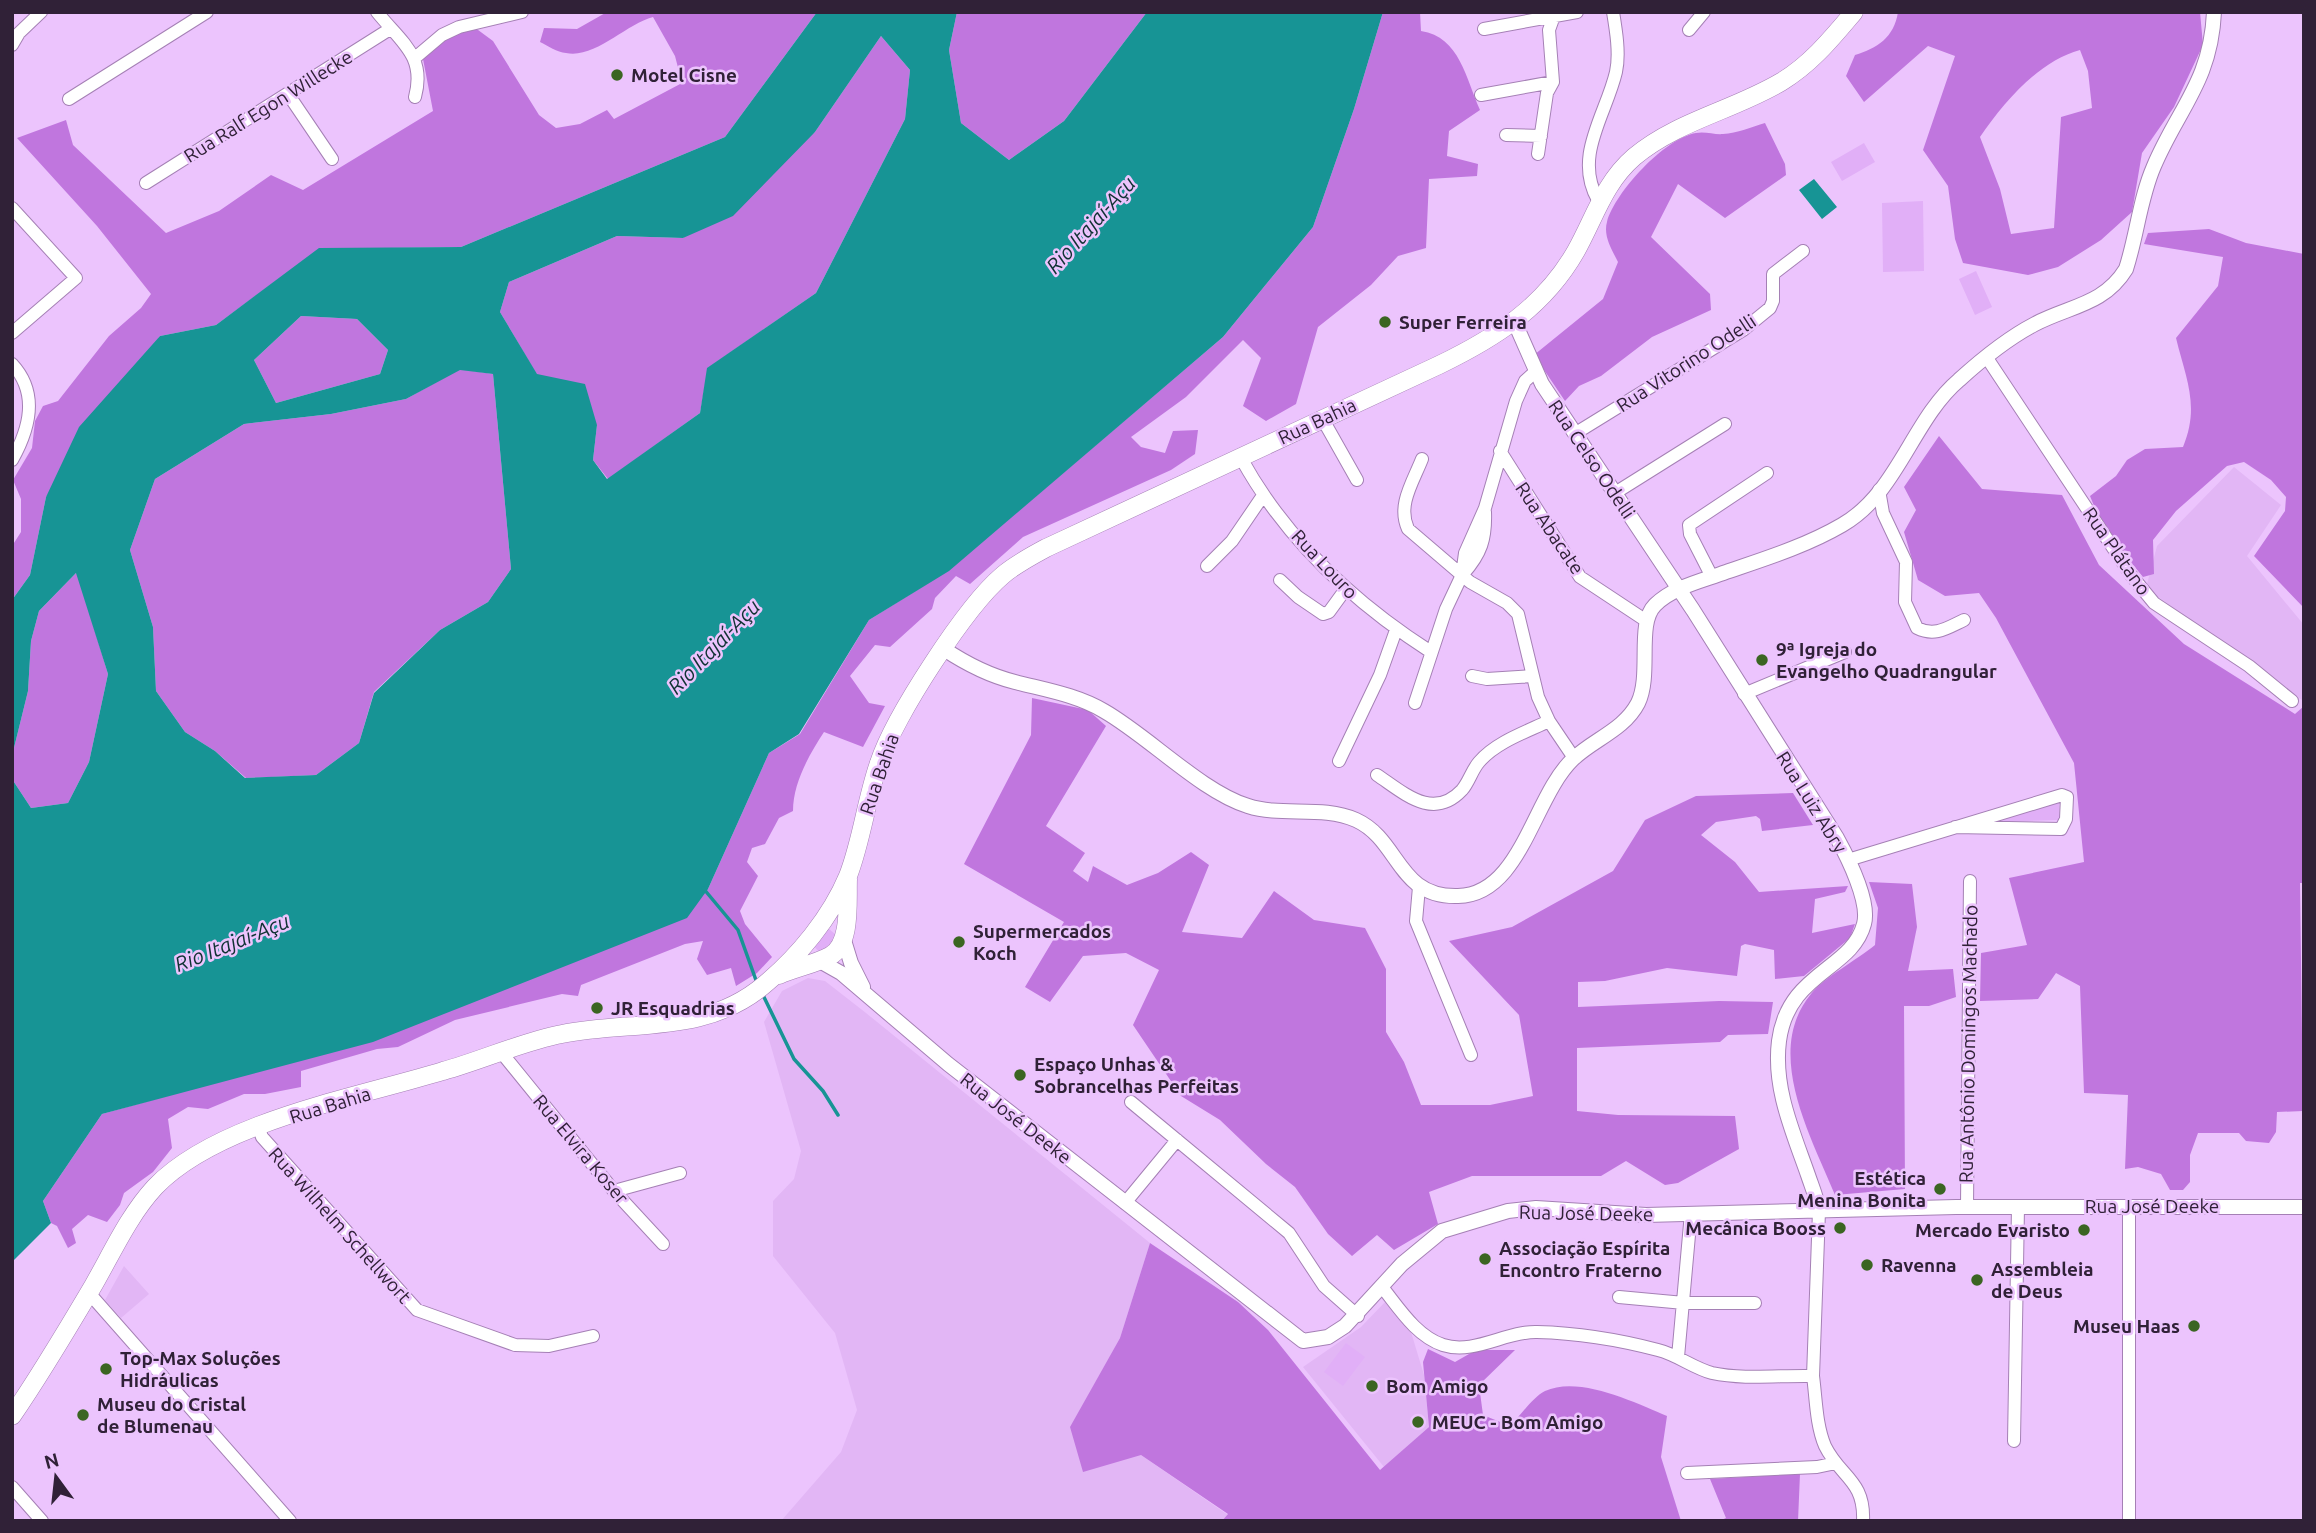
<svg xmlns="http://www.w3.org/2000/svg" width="2316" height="1533" font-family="Ubuntu,sans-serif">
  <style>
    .built { fill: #e2b6f5 }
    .green { fill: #e1aff7 }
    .forest { fill: #c076de; fill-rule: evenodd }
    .water { fill: #179495; fill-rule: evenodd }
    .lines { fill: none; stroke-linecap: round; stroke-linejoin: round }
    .stream { stroke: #179495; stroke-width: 3.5 }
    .minor-casing { stroke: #a580b5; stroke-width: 14 }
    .tertiary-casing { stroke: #a580b5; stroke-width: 16 }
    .primary-casing { stroke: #a580b5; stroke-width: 19 }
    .minor { stroke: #fff; stroke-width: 12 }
    .tertiary { stroke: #fff; stroke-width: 14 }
    .primary { stroke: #fff; stroke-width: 18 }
    .poi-dot { fill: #3b6522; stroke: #ecc4fd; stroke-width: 2.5 }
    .labels { text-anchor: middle; stroke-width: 5; stroke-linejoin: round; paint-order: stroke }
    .poi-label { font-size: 19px; font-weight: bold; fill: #302137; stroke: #ecc4fd; text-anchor: start }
    .street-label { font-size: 19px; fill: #302137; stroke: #ecc4fd }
    .water-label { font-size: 21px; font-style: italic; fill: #103233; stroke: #ecc4fd }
  </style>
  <rect width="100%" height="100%" fill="#ecc4fd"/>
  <!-- built -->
  <path class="built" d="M2234 467 2281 505 2247 556 2304 625 2302 700 2146 588 2157 546Z
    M808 978 825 981 866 1013 1150 1243 1120 1338 1070 1428 1141 1455 1228 1515 1222 1521H781L841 1452 857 1410 835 1333 773 1256V1201L794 1179 801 1151 764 1022 782 991Z
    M124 1266 149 1294 121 1318 105 1300Z
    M1386 1301 1411 1332 1424 1375 1429 1427 1384 1467 1303 1367 1361 1327Z"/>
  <!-- green -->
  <path class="green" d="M1864 143 1875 162 1842 181 1831 162Z
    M1923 201 1924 271 1883 272 1882 203Z
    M1976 271 1992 307 1975 315 1959 279Z
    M2059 802 2060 820 1987 822Z
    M829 929 835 934 836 940 828 949 819 952 813 945 824 930Z
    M1346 1343 1365 1357 1343 1386 1324 1372Z"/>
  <!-- forest -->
  <path class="forest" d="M607 12H817L725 137 461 247 319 249 216 325 160 336 46 497 30 575 12 600V546L21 532V499L13 480 32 448 35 421 43 406 58 401 109 336 141 308 151 294 97 226 17 138 66 120 73 145 166 233 219 211 271 175 303 190 433 111 423 59 458 30 474 27 493 41 539 115 556 128 580 124 607 110 614 119 682 83 675 56 653 17C626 24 595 59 566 53 557 52 548 46 540 42L544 28 577 29Z
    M957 12H1147L1064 121 1009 160 961 123 949 50Z
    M1383 12H1420L1421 31C1460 37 1466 79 1480 110L1449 131 1447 156 1478 164 1477 176 1429 179 1426 248 1398 256 1371 285 1318 327 1296 404 1266 421 1243 406 1261 358 1243 340 1186 397 1131 437 1141 447 1165 453 1173 431 1198 430 1195 454 1171 470 1023 537 970 584 956 576 935 598 932 609 890 647 875 645 850 676 869 703 885 706 863 747 824 732C809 755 793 783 793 811L779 818 765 844 752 848 747 862 758 876 740 911 745 924 772 957 757 973 736 986 731 968 707 975 697 959 703 941 685 944 581 985 578 996 562 994 455 1020 398 1047 377 1049 301 1071V1087L265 1094H244L208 1109 188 1107 168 1119 172 1148 153 1172 124 1193 120 1205 107 1222 88 1215 72 1229 76 1243 68 1248 57 1226 51 1223 43 1201 102 1114 188 1090 708 889 769 753 800 734 869 620 949 570 1223 337 1313 227 1354 109Z
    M1898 12H2200L2203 45 2174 107 2142 153 2132 212 2101 240 2058 267 2028 275 1963 263 1955 239 1948 186 1923 150 1955 56 1928 46 1864 102 1846 76 1855 55C1877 48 1894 38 1898 12ZM2080 50 2088 71 2092 108 2061 117 2054 228 2011 234 2000 189 1980 137C2004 102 2039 61 2080 50Z
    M881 36 910 70 905 119 816 293 708 368 700 413 608 479 593 460 597 425 537 375 500 312 509 282 617 236 683 238 815 132Z
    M1765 123 1785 164 1786 175 1725 218 1678 184 1651 237 1710 294 1711 310 1652 337 1601 376 1579 386 1565 401 1534 355 1603 299 1618 262C1612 250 1603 236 1607 222 1615 192 1665 138 1696 133 1705 131 1715 135 1723 134 1737 133 1752 127 1765 123Z
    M2209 229 2246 243 2304 254V608L2254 556 2285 511 2286 497 2271 480 2244 462 2227 466 2176 511 2153 540 2154 574 2143 577 2103 528 2090 496 2116 476 2127 460 2145 449 2183 447C2200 406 2186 379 2176 338L2218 286 2223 257 2144 244 2148 233Z
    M301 316 357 319 388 350 380 374 276 403 254 360Z
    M460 369 493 374 511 569 488 602 440 630 374 692 359 743 316 775 246 778 215 751 185 732 156 691 153 627 130 550 155 479 244 424 331 414 406 399Z
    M1939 436 1982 489 2062 495 2099 565 2184 644 2295 714 2304 706V883H2300L2303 1111 2277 1112 2276 1132 2269 1143 2246 1141 2239 1133H2198L2190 1155V1182L2183 1190H2170L2161 1174 2138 1167 2125 1169 2128 1095 2084 1093 2080 986 2056 973 2038 999 1980 1001 1981 953 2027 945 2009 878 2084 862 2074 763 1996 618 1979 593 1945 596 1918 580 1904 532 1916 510 1904 487Z
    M77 572 108 674 89 762 68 803 31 808 12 779V756L28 691 31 641 39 611Z
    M1032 698 1088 710 1106 726 1046 826 1085 853 1073 871 1088 882 1093 866 1127 885 1158 873 1191 852 1209 865 1182 932 1242 938 1274 891 1314 920 1365 928 1386 969V1032L1404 1062 1421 1105H1490L1533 1096 1519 1015 1449 941 1512 927 1613 871 1645 820 1696 796 1793 793 1813 825 1762 831 1760 819 1756 816 1716 822 1701 835 1735 862 1759 892 1848 886 1845 892 1815 899 1812 933 1855 924 1850 938 1804 976 1775 979 1774 950 1745 944 1741 946 1737 976 1667 968 1605 981 1578 982V1007L1719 1001 1773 1002 1768 1034 1728 1035 1720 1042 1577 1048V1111L1618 1115 1735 1116 1739 1149 1678 1183 1665 1185 1626 1161 1601 1176H1472L1429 1192 1438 1224 1394 1250 1377 1235 1352 1256 1328 1234 1295 1187 1266 1164 1220 1120 1181 1096 1133 1025 1159 970 1126 953 1083 956 1050 1002 1025 987 1064 922 964 864 1031 735Z
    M1869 882 1912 884 1917 927 1908 971 1953 969 1956 997 1929 1006H1904L1905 1189 1835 1195C1811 1136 1763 1052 1811 994 1822 979 1858 959 1875 945L1878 908Z
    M1150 1243 1238 1302 1268 1330 1380 1470 1429 1427 1423 1362 1428 1349 1455 1362 1476 1350H1515L1479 1385 1483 1415 1510 1426C1520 1416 1533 1397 1545 1391 1579 1375 1636 1403 1667 1416L1661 1457 1681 1521H1222L1228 1514 1141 1455 1083 1472 1070 1427 1120 1338Z
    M1800 1474 1798 1521H1719L1726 1518 1710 1479Z"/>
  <!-- water -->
  <path class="water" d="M817 12H957L949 50 961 123 1009 160 1064 121 1147 12H1383L1354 109 1313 227 1223 337 949 571 869 620 799 734 769 753 708 889 687 918 373 1042 102 1114 43 1201 51 1223 12 1262V779L31 808 68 803 89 762 108 674 76 573 39 611 31 641 28 691 12 756V600L30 575 46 497 79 427 160 336 216 325 319 248 461 247 725 137ZM881 36 910 70 905 119 816 293 707 368 700 413 607 479 593 460 597 425 585 384 537 374 500 312 509 282 617 236 683 238 733 216 815 132ZM301 316 357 319 388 350 380 374 276 403 254 360ZM460 370 493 374 511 569 488 602 440 630 374 693 359 743 316 775 245 778 215 751 185 732 156 691 153 627 130 550 155 479 244 424 331 414 406 399Z
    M1814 179 1837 207 1822 219 1799 190Z"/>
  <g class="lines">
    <!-- stream -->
    <path class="stream" d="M703 888 738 930 757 983
      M762 993 794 1059 823 1091 838 1115"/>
    <!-- minor casing -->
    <g class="minor-casing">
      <path id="minor" d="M377 12C401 42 426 56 415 97
        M1484 29 1577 12
        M1689 30 1704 12
        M12 45 19 33 41 12
        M416 57 442 35 459 27 522 12
        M288 94 332 159
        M1481 95 1553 82
        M69 99 207 12
        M1506 135 1541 136
        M1538 154 1547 93 1553 82 1549 30 1554 16
        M146 183 390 29
        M1598 200C1573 156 1606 115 1616 72 1620 54 1616 30 1613 12
        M12 208 76 278 12 333
        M1987 358 2131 575 2154 603 2249 666 2292 701
        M12 364C39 393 30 428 12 460
        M1322 418 1357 480
        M1576 433 1743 330 1770 308 1773 301V274L1803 251
        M1500 451 1580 577 1645 620
        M1241 458C1285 538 1353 602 1431 652
        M1422 459C1413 482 1397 505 1408 529L1470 582 1507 603 1518 614 1538 697 1549 721 1574 758
        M1879 490 1883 513 1906 562 1905 602 1917 628C1935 637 1947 628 1964 620
        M1615 493 1725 424
        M1207 566 1232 541 1262 497
        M1463 574C1481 554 1486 539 1485 512
        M1712 577 1690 534 1689 525 1767 473
        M1280 580 1298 597 1323 614 1329 612 1345 590
        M1472 676 1487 679 1532 676
        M1744 694 1845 652
        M1415 703 1446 609 1462 575 1465 553 1485 508 1516 401 1525 381 1535 372
        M1339 761 1380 675 1396 630
        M1377 775C1404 793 1433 821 1462 790 1469 782 1472 770 1479 762 1496 742 1526 732 1549 721
        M1848 860 2062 795 2067 797 2066 819 2061 829 1955 827
        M1419 887 1416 921 1471 1055
        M501 1052 614 1191 663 1244
        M1131 1102 1289 1233 1324 1286 1358 1316
        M258 1126 262 1137 417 1310 515 1345 549 1346 593 1336
        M614 1191 680 1173
        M1125 1203 1177 1140
        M1967 1207 1970 881
        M1819 1211 1813 1376C1816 1398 1816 1425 1825 1446 1840 1477 1865 1480 1863 1521
        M1382 1287C1399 1308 1416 1336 1443 1345 1474 1355 1506 1331 1537 1332 1576 1333 1620 1340 1658 1350 1678 1355 1693 1368 1712 1373 1744 1380 1781 1375 1813 1376
        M89 1293 290 1521
        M1619 1297 1684 1303H1755
        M1678 1357 1691 1213
        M2014 1441 2018 1207
        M1687 1473 1817 1467 1836 1463
        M12 1487 42 1521
        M2129 1521V1206"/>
    </g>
    <!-- tertiary casing -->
    <g class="tertiary-casing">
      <path id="tertiary" d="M1515 323 1542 384 1693 610 1837 838C1848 858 1870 902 1864 924 1852 970 1788 972 1779 1041 1773 1088 1793 1132 1808 1175 1812 1187 1817 1198 1819 1211
        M944 649C965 663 991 676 1015 682 1046 690 1077 695 1104 711 1148 736 1202 792 1248 806 1282 817 1322 805 1356 820 1400 840 1397 898 1458 896 1521 895 1533 797 1573 759 1594 739 1624 730 1638 703 1652 674 1636 624 1655 605 1673 587 1702 581 1726 572 1764 559 1806 546 1842 525 1898 493 1912 420 1959 380 1981 360 2008 338 2035 324 2069 306 2104 305 2126 269 2137 235 2140 198 2154 166 2178 109 2211 81 2214 12
        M843 937 851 963 863 987
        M818 960 841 973 948 1064 1303 1341 1328 1337 1345 1326 1402 1264 1442 1231 1508 1211 1536 1208 1646 1215 1956 1207H2304"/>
    </g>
    <!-- primary casing -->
    <g class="primary-casing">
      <path id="primary" d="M779 975C795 968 815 964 830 956 852 944 847 901 848 879
        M12 1416C41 1374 67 1330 93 1286 112 1253 129 1215 155 1187 217 1122 358 1097 443 1071 483 1060 521 1042 562 1034 632 1020 705 1035 764 985 798 957 831 917 848 876 862 840 866 800 879 763 894 717 966 606 1003 575 1016 564 1031 556 1046 548L1439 365C1495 338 1544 307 1576 251 1595 217 1604 183 1634 157 1677 121 1734 110 1781 82 1811 64 1832 38 1854 12"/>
    </g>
    <!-- minor -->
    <use href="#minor" class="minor"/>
    <!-- tertiary -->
    <use href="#tertiary" class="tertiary"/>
    <!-- primary -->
    <use href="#primary" class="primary"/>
  </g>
  <!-- markers -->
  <g class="poi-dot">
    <circle cx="617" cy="75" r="7"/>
    <circle cx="1385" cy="322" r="7"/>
    <circle cx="1762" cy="660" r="7"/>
    <circle cx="959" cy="942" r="7"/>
    <circle cx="597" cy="1008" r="7"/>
    <circle cx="1020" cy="1075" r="7"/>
    <circle cx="1940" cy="1189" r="7"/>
    <circle cx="1840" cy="1228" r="7"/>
    <circle cx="2084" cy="1230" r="7"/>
    <circle cx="1485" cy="1259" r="7"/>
    <circle cx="1867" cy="1265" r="7"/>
    <circle cx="1977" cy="1280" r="7"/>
    <circle cx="2194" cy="1326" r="7"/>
    <circle cx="106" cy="1369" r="7"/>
    <circle cx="1372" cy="1386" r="7"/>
    <circle cx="83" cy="1415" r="7"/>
    <circle cx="1418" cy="1422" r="7"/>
  </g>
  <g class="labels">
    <!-- poi labels -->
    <g class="poi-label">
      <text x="631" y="82">Motel Cisne</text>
      <text x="1399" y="329">Super Ferreira</text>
      <text x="1776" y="656">9ª Igreja do<tspan x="1776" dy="22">Evangelho Quadrangular</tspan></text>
      <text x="973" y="938">Supermercados<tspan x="973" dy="22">Koch</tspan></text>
      <text x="611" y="1015">JR Esquadrias</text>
      <text x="1034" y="1071">Espaço Unhas &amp;<tspan x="1034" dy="22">Sobrancelhas Perfeitas</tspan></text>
      <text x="1926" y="1185" text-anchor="end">Estética<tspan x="1926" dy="22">Menina Bonita</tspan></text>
      <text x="1826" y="1235" text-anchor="end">Mecânica Booss</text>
      <text x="2070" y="1237" text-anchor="end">Mercado Evaristo</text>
      <text x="1499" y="1255">Associação Espírita<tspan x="1499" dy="22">Encontro Fraterno</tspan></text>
      <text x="1881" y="1272">Ravenna</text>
      <text x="1991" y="1276">Assembleia<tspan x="1991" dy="22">de Deus</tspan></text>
      <text x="2180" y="1333" text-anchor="end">Museu Haas</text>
      <text x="120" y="1365">Top-Max Soluções<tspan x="120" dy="22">Hidráulicas</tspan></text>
      <text x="1386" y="1393">Bom Amigo</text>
      <text x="97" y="1411">Museu do Cristal<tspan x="97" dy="22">de Blumenau</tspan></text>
      <text x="1432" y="1429">MEUC - Bom Amigo</text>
    </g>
    <!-- street labels -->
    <g class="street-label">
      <text transform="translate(268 106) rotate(-32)" y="7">Rua Ralf Egon Willecke</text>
      <text transform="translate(1686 363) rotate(-33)" y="7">Rua Vitorino Odelli</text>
      <text transform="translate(1317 421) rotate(-25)" y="7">Rua Bahia</text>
      <text transform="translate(1592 459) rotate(56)" y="7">Rua Celso Odelli</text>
      <text transform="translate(1550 528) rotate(56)" y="7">Rua Abacate</text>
      <text transform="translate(2117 551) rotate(55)" y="7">Rua Plátano</text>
      <text transform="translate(1325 564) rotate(47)" y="7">Rua Louro</text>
      <text transform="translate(879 774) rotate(-71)" y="7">Rua Bahia</text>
      <text transform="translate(1812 802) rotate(58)" y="7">Rua Luiz Abry</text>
      <text transform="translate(1968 1044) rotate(-89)" y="7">Rua Antônio Domingos Machado</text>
      <text transform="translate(330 1105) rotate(-17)" y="7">Rua Bahia</text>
      <text transform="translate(1016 1118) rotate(38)" y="7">Rua José Deeke</text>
      <text transform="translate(581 1149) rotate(50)" y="7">Rua Elvira Koser</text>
      <text x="2152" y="1213">Rua José Deeke</text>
      <text transform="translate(1586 1213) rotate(1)" y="7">Rua José Deeke</text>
      <text transform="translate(340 1225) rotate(48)" y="7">Rua Wilhelm Schellwort</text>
    </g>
    <!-- water labels -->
    <g class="water-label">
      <text transform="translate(1091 225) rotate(-48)" y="7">Rio Itajaí-Açu</text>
      <text transform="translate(714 647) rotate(-46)" y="7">Rio Itajaí-Açu</text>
      <text transform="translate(232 943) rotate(-22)" y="7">Rio Itajaí-Açu</text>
    </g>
  </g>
  <!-- border -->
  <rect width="2316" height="1533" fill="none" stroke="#302137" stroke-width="28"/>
  <!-- north arrow -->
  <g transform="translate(56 1477) rotate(345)" stroke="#ecc4fd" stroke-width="5" paint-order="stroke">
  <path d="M0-5L12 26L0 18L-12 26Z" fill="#302137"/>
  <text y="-10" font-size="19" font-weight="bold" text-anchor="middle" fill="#302137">N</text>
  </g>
</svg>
